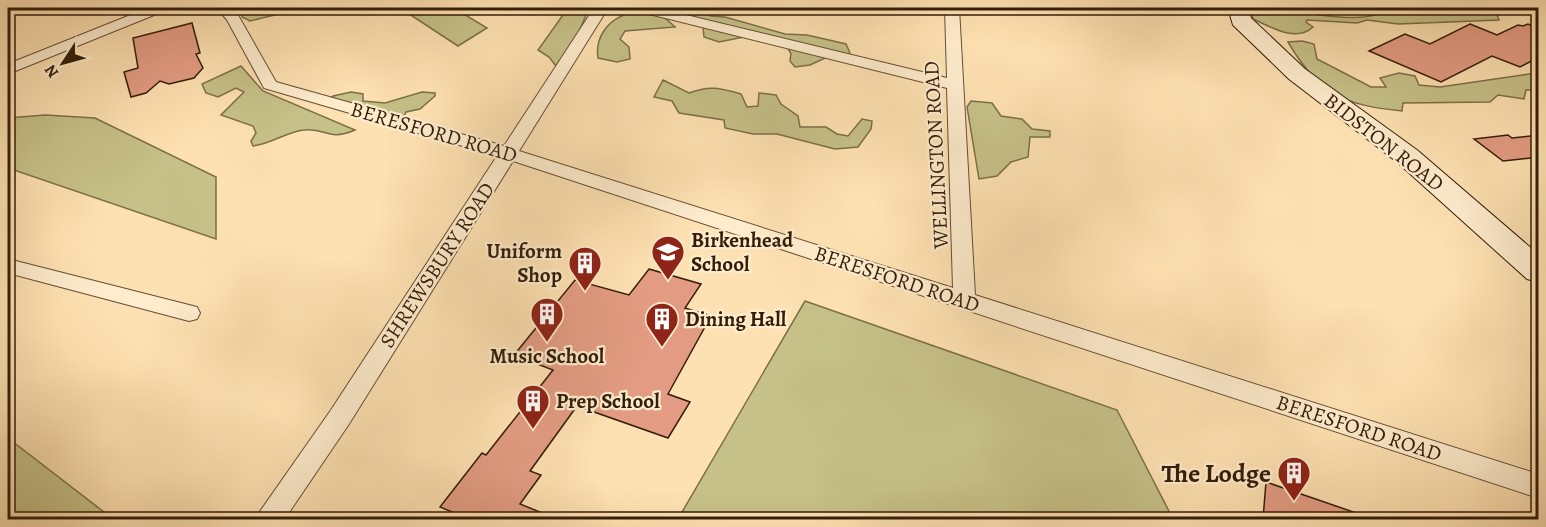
<svg xmlns="http://www.w3.org/2000/svg" width="1546" height="527" font-family="Alegreya,serif">
  <style>
    .green { fill: #c6c188; stroke: #7c6f48; stroke-width: 1.5 }
    .building { fill: #e39c83; stroke: #331d09; stroke-width: 1.5 }
    .lines { fill: none; stroke-linecap: round; stroke-linejoin: round }
    .street-casing { stroke: #664e33; stroke-width: 2 }
    .secondary-casing { stroke: #331d09; stroke-width: 2 }
    .street { fill: #feeccd; fill-rule: evenodd }
    .secondary { fill: #feeccd; fill-rule: evenodd }
    .labels { text-anchor: middle; stroke-width: 4.5; stroke-linejoin: round; paint-order: stroke }
    .street-label { font-size: 21px; fill: #331d09; stroke: #feeccd }
    .poi-label { font-size: 21px; font-weight: bold; fill: #331d09; stroke: #feeccd; text-anchor: start }
    .near-poi-label { font-size: 26px; font-weight: bold; fill: #331d09; stroke: #feeccd; text-anchor: end }
  </style>
  <rect width="100%" height="100%" fill="#fee1b2"/>
  <filter id="stains"><feTurbulence type="fractalNoise" baseFrequency=".00333" numOctaves="4"/><feColorMatrix values="0 0 0 0 .2 0 0 0 0 .09 0 0 0 0 .02 0 0 0 .5 -.17"/></filter>
  <radialGradient id="worn" r=".72"><stop offset=".6" stop-color="#630" stop-opacity="0"/><stop offset="1" stop-color="#630" stop-opacity=".3"/></radialGradient>
  <!-- green -->
  <path class="green" d="M246 8H304L250 21 242 17Z
    M400 8H454L487 28 458 46Z
    M538 8H589L575 41 556 66 549 57 538 50 563 15Z
    M624 8H675L664 17 675 27 625 31 620 39 629 47 630 59 617 62 598 58C595 39 606 22 624 15Z
    M1250 8C1288 7 1326 20 1364 17 1376 16 1388 9 1400 8 1415 5 1483 9 1497 15L1499 20 1398 24 1367 20 1357 23 1307 20 1306 22 1313 27C1296 43 1271 27 1253 19Z
    M682 10 695 11 711 16 725 17 785 34 807 35 846 44 850 53 836 59 825 58 810 65 795 67 790 61 791 54 787 47 744 37 719 42 704 37 703 28 707 21 676 20Z
    M1302 41 1314 44 1317 59 1371 87H1386L1380 78 1399 73 1415 76 1419 85 1440 87 1536 73 1538 70V90H1526L1524 99 1498 95 1490 102 1403 103 1402 111C1344 105 1319 95 1288 42Z
    M241 66 263 91 355 130C327 142 326 127 304 130 286 132 273 143 253 146L251 141 256 133 253 126 221 115 244 92 236 88 218 97 206 93 202 84Z
    M663 80 689 93C710 85 720 88 741 94L747 107 758 106 759 93 776 95 781 104 798 116 800 127H826L837 134 848 136 862 119 872 121 871 129 858 147 835 149 777 134H753L725 128 724 120 679 113 672 101 654 97Z
    M351 92 363 94V101L385 103 422 92 435 93V96L420 109 406 112 403 119 324 103 333 96Z
    M971 101 992 103 1001 116 1022 119 1032 129 1050 131V137H1030L1028 157 1011 162 997 176 979 179 967 107Z
    M45 115 95 118 216 177V239L8 168V118Z
    M805 301 1117 410 1173 519H678Z
    M8 438 113 519H8Z"/>
  <!-- building -->
  <path class="building" d="M192 23 200 53 196 54 203 68 194 78 169 84 160 81 146 93 131 97 124 72 138 68 133 38Z
    M1470 24 1497 35 1518 25 1523 26 1528 24 1539 28V57L1520 67 1492 56 1441 82 1369 51 1405 34 1430 44Z
    M1508 135 1512 138 1539 135V157L1503 161 1474 139Z
    M649 269 701 284 685 308 711 316 668 394 690 402 668 438 577 406 530 471 541 475 520 504 557 519H469L440 507 482 453 486 455 553 370 514 355 575 280 629 295Z
    M1266 482 1365 516 1364 519H1263Z"/>
  <g class="lines">
    <!-- street casing -->
    <g class="street-casing">
      <path id="street" d="M148 8H166L164 11 8 74V64Z
        M217 8H231L238 15 276 82 504 146 594 8H608L519 151 953 288 947 88 637 11 635 8H657L947 78 945 8H959L975 295 1538 474V498L513 161 349 424 284 520H254L331 410 497 156 264 88 227 20Z
        M8 259 189 305 197 307 200 313 197 319 189 321 8 273Z"/>
    </g>
    <!-- secondary casing -->
    <g class="secondary-casing">
      <path id="secondary" d="M1228 8H1248L1251 18 1305 69 1417 150 1538 254V282L1527 279 1397 162 1289 79 1233 25Z"/>
    </g>
    <!-- street -->
    <use href="#street" class="street"/>
    <!-- secondary -->
    <use href="#secondary" class="secondary"/>
  </g>
  <!-- icons -->
  <defs>
    <g id="school-pin" transform="scale(1.725)"><path d="M0 17L-7.5 6A9.5 9.5 0 1 1 7.5 6Z" fill="#8f2418" stroke="#feeccd"/><path d="M0-5L7-2L0 1L-7-2ZM-4 1L0 2.5L4 1V4Q0 6-4 4Z" fill="#fff"/></g>
    <g id="building-pin" transform="scale(1.725)"><path d="M0 17L-7.5 6A9.5 9.5 0 1 1 7.5 6Z" fill="#8f2418" stroke="#feeccd"/><path d="M-4-6H4V6H1V3H-1V6H-4ZM-2.5-4.3h1.7v1.8h-1.7ZM.8-4.3h1.7v1.8H.8ZM-2.5-1h1.7V.8h-1.7ZM.8-1h1.7V.8H.8Z" fill="#fff"/></g>
  </defs>
  <g fill-rule="evenodd">
    <use href="#school-pin" x="668" y="252"/>
    <use href="#building-pin" x="585" y="263"/>
    <use href="#building-pin" x="547" y="314"/>
    <use href="#building-pin" x="662" y="319"/>
    <use href="#building-pin" x="533" y="401"/>
    <use href="#building-pin" x="1294" y="473"/>
  </g>
  <g class="labels">
    <!-- street labels -->
    <g class="street-label">
      <text transform="translate(434 132) rotate(16)" y="7">BERESFORD ROAD</text>
      <text transform="translate(1384 142) rotate(38)" y="7">BIDSTON ROAD</text>
      <text transform="translate(936 155) rotate(-93)" y="7">WELLINGTON ROAD</text>
      <text transform="translate(437 265) rotate(-57)" y="7">SHREWSBURY ROAD</text>
      <text transform="translate(897 279) rotate(18)" y="7">BERESFORD ROAD</text>
      <text transform="translate(1359 428) rotate(18)" y="7">BERESFORD ROAD</text>
    </g>
    <!-- poi labels -->
    <g class="poi-label">
      <text x="691" y="247">Birkenhead<tspan x="691" dy="24">School</tspan></text>
      <text x="562" y="258" text-anchor="end">Uniform<tspan x="562" dy="24">Shop</tspan></text>
      <text x="685" y="326">Dining Hall</text>
      <text x="547" y="363" text-anchor="middle">Music School</text>
      <text x="556" y="408">Prep School</text>
    </g>
    <!-- near-poi labels -->
    <g class="near-poi-label">
      <text x="1271" y="482">The Lodge</text>
    </g>
  </g>
  <!-- margin -->
  <rect width="1546" height="527" fill="none" stroke="#fee1b2" stroke-width="30"/>
  <rect x="9" y="9" width="1528" height="509" fill="none" stroke="#331d09" stroke-width="3"/>
  <rect x="15" y="15" width="1516" height="497" fill="none" stroke="#331d09" stroke-width="1.5"/>
  <!-- north arrow -->
  <g transform="translate(63 63) rotate(234)" stroke="#feeccd" stroke-width="4.5" paint-order="stroke">
  <path d="M0-4.5L10 22L0 15L-10 22Z" fill="#331d09"/>
  <text y="-9" font-size="16" font-weight="bold" text-anchor="middle" fill="#331d09">N</text>
  </g>
  <rect width="100%" height="100%" filter="url(#stains)"/>
  <rect width="100%" height="100%" fill="url(#worn)"/>
</svg>
